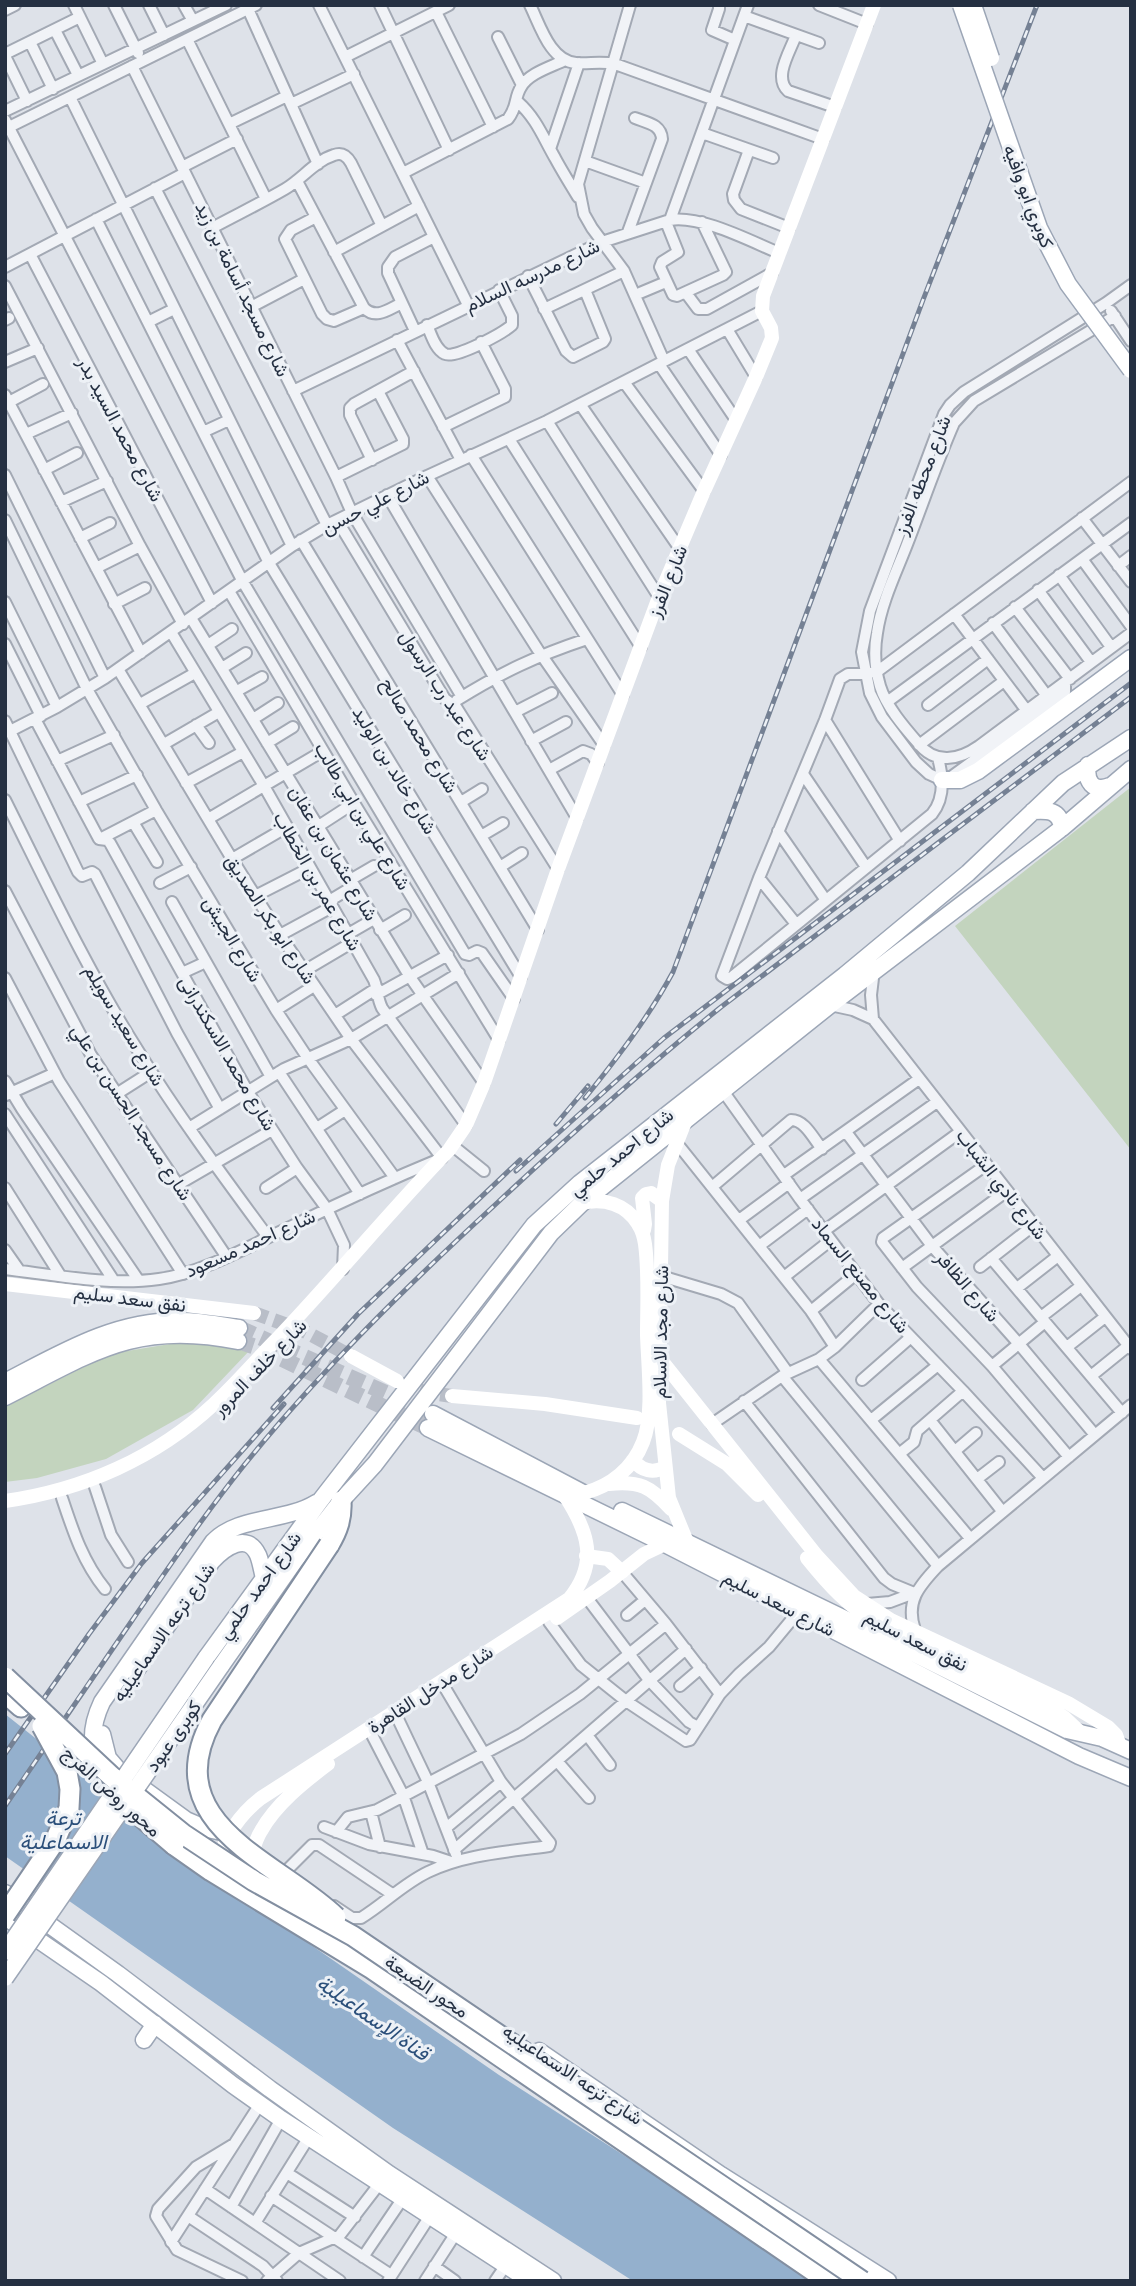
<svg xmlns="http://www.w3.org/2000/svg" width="1136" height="2286" font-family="Overpass,Vazirmatn,sans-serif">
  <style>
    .green { fill: #c3d4be }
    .water { fill: #94b0cd }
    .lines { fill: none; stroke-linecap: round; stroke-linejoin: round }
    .secondary-tunnel { stroke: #b9bec8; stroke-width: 14; stroke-dasharray: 14 7; stroke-linecap: butt }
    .primary-tunnel { stroke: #b9bec8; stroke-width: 16; stroke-dasharray: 16 8; stroke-linecap: butt }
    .street-casing { stroke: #a3a9b4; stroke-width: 14 }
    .primary-casing { stroke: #9ca6b6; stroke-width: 19 }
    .highway-casing { stroke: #838fa1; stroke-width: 23 }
    .street { stroke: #f1f3f7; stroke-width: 10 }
    .secondary { stroke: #fff; stroke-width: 14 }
    .primary { stroke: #fff; stroke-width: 16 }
    .highway { stroke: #fff; stroke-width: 19 }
    .rail-casing { stroke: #758194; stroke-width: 5 }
    .rail { stroke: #edf1f6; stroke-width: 2.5; stroke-dasharray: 8; stroke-linecap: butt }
    .primary-bridge-casing { stroke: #9ca6b6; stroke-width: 19; stroke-linecap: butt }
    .highway-bridge-casing { stroke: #838fa1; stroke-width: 23; stroke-linecap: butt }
    .primary-bridge { stroke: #fff; stroke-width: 16 }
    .highway-bridge { stroke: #fff; stroke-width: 19 }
    .labels { text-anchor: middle; stroke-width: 6; stroke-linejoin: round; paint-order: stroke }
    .street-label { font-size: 19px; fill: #253042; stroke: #edf1f6 }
    .water-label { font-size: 21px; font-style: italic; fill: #2b4f7a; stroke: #edf1f6 }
  </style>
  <rect width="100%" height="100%" fill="#dee2e9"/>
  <!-- green -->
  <path class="green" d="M1131 787V1150L955 926Z
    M194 1340 251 1349 193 1410 106 1459 37 1478 5 1482V1407L109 1354Z"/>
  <!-- water -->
  <path class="water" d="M5 1714 191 1862 499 2075 819 2281H633L393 2128 5 1856Z"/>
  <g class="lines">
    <!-- secondary-tunnel -->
    <path class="secondary-tunnel" d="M254 1313 304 1331 351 1356
      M400 1383 424 1392 452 1396"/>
    <!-- primary-tunnel -->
    <path class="primary-tunnel" d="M239 1328 431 1413
      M238 1341 259 1348 428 1428"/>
    <!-- street casing -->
    <g class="street-casing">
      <path id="street" d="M74 5 103 64
        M114 5 138 53
        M149 5 164 35
        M184 5 193 21
        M319 5 468 305
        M380 5 449 150
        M530 5C540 25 550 61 576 63 589 64 601 61 615 64L823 139
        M630 5 578 184 584 214 592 228 624 271 664 361
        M719 5V9L712 30 735 40
        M819 5 867 24
        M248 9 318 164
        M5 10 15 5
        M436 12 493 127
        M744 16 819 43
        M55 30 78 75
        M796 35C790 52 773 77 788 91L835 107
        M498 37 522 85
        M187 39 266 199
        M30 42 53 89
        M5 54 80 17
        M5 56 27 101
        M345 57 449 5
        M132 66 336 477 352 513 462 697
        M70 97 292 546
        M518 102C536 118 543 137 555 158 562 171 570 184 578 197
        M291 104 354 74
        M5 111 226 5
        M5 120 243 582 465 954 469 955 477 951 482 953 514 999
        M229 124 287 96
        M5 129 256 5
        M702 133 773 158
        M550 149 579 63
        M749 150 733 194 734 200 741 209 789 228
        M585 161 646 183
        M182 167 237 139
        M403 173 508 119C518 106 514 98 521 87 529 73 551 67 565 60
        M297 181 364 308C376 320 389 309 402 303
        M155 188 327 525
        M316 217 291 230 285 239 322 314 327 319 334 321 364 308
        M96 219 269 563 521 977
        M670 220 748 5
        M666 222 678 252 662 262 660 267 673 295 677 296 723 275 726 272 702 222
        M212 228C236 215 261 203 285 189 302 179 315 161 334 155 342 152 347 156 351 163L382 226
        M628 232 662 139C661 124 647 123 635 118
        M334 252 419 206
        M30 254 212 603
        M5 267 185 173
        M528 276 566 351 573 357 603 342 605 339 585 290
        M5 286 140 546 183 624
        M686 293 698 309H707L772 273
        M635 295 666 282
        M251 307 304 279
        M544 309 624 271
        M1111 311 1131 341
        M1115 316 974 401 954 423C936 464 922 506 906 547 895 575 881 604 877 633 874 650 875 669 880 686 886 706 904 727 918 743 935 765 959 760 979 746L1131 633
        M5 320 9 318
        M148 322 174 309
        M427 325C431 334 435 349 445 354 456 359 503 333 512 325V316L499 290
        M727 329 756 377
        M415 331 388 273V267L395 257 434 237
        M397 340 461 460
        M688 349 736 420
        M5 362 38 348
        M659 364 721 455
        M624 382 704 491
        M293 391 602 242 670 220C701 215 750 241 779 253
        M5 395 141 653
        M9 402 43 384
        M580 404 680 549
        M547 421 659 597
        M443 427 505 397V389L481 342
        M203 432 229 420
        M26 434 72 413
        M509 439 641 647
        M471 455 623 695
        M372 460 350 415V408L354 404 414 371
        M44 470 77 453
        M5 475 105 678
        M427 476 538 650 604 745
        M336 477 403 444V439L378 391
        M387 495 577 818
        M61 502 107 481
        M1082 518 1131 582
        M5 520 87 689 156 810 276 1010 307 1057 395 1178
        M337 520 445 699 456 707 558 869
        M80 538 110 523
        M301 540 538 930
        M1082 559 1131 626
        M1118 566 1131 556
        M96 568 140 546
        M1059 575 1111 647
        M1038 590 1091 662
        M229 591 354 803 499 1040
        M5 602 57 707
        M114 604 145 588
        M1015 607 1070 679
        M954 614 1027 711
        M191 618 410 977 484 1083
        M993 623 1047 696
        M171 632 264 786 374 980C378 990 377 998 382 1008L466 1125
        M5 644 41 716
        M208 645 232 629
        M222 668 246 653
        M237 691 262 677
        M457 700C502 672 536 656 587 639
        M887 702 1131 523
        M140 704 195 673
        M928 705 988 659
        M515 712 552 693
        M35 719 99 839 107 840 110 843 248 1092 297 1168 327 1209 344 1245 343 1269
        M253 719 278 703
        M825 720 900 841
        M5 721 78 872 82 876 92 872 95 874 177 1033 220 1109
        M196 725 209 743
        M10 731 57 707 105 678 292 546 327 525 427 476 547 421 762 311
        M531 741 566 722
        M267 743 293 727
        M164 744 219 712
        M919 745 1004 681
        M938 758C943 776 945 798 932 814L732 977 727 979 722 976 759 878 825 720 840 679 848 674H865L878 671 1131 482
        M57 761 114 735
        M549 770 583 751 591 754 598 763
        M803 774 866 867
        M951 777 1060 698 1065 692V682
        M942 780 929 774 916 762 882 717 870 693 862 652 870 611 944 414 950 405 964 392 1106 303 1131 285
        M186 783 243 752
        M5 800C47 884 87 970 137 1049 177 1114 223 1176 268 1237
        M79 802 137 775
        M461 802 482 789
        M208 819 323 751
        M133 822 157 862
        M317 827 354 803
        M778 831 825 899
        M481 836 503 823
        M100 839 156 810
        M232 859 287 827
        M500 867 522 853
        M759 878 796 924
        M350 880 374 866
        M160 883 191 867
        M5 891 91 1055 226 1256
        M255 896 310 868
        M172 902 271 1077
        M380 930 405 915
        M348 934 374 919
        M280 935 328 909 334 898 354 886
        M304 971 353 942
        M182 973 206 962
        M5 978 59 1081 183 1274
        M376 995 448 955
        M830 1005 853 1010 873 1019 1131 1349
        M276 1010 314 986
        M335 1015 377 988
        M873 1019 871 995 874 970
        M279 1072 360 1194
        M5 1081 22 1109 139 1281
        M723 1091 800 1199 879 1304 963 1391 1043 1478
        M118 1093 151 1072
        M6 1095 55 1073
        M5 1114 114 1281
        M189 1128 284 1069 351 1039 459 973
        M317 1128 345 1110
        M846 1132 932 1246 1019 1344 1095 1435
        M676 1142 811 1311 835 1347
        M453 1146 484 1171
        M986 1165 883 1238 882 1242 917 1287 992 1366 1069 1457
        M784 1175 919 1079
        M179 1184 272 1130
        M712 1187 791 1120C805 1120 813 1138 822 1149
        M5 1188 60 1275
        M266 1188 297 1168
        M800 1199 937 1102
        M739 1220 789 1183
        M824 1231 960 1132
        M759 1246 808 1209
        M5 1250 19 1270
        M991 1258 1122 1413
        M980 1267 1034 1225
        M902 1268 1007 1191
        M5 1269C55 1275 109 1286 159 1279 203 1273 251 1245 292 1226 341 1202 391 1179 442 1158L351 1039 280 935 232 859 118 669
        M661 1276 721 1294 738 1303 788 1373
        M784 1277 831 1240
        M1017 1288 1058 1256
        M811 1311 856 1274
        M1041 1317 1081 1286
        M1067 1347 1105 1317
        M819 1359 969 1537
        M992 1366 1045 1322
        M782 1376 938 1566
        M1091 1376 1128 1346
        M862 1380 911 1337
        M744 1401 884 1578 892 1584 914 1593
        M871 1420 938 1365
        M930 1420 1002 1511
        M712 1424 782 1376 819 1359 835 1347 879 1304
        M955 1451 976 1433
        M899 1454 914 1442 917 1431 963 1391
        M977 1479 999 1462
        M95 1487 111 1535 128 1562
        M62 1498C73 1531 83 1562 105 1589
        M622 1572 666 1624 720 1694
        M587 1598 649 1680 689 1722 698 1727
        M867 1604 890 1602 914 1593
        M627 1615 645 1600
        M549 1622 581 1665 626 1701 686 1741 690 1740 720 1694 739 1674 769 1647 798 1612
        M915 1630C905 1602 919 1586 938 1566L1131 1405
        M680 1686 701 1668
        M398 1719 428 1782 456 1854
        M372 1735 403 1795 423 1854
        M587 1735 610 1765
        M557 1761 589 1798
        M371 1812 380 1847
        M324 1827 369 1844 433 1856 451 1862
        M446 1828 501 1782
        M336 1832 348 1817 377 1810 521 1734 580 1694 666 1624
        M454 1850 686 1649
        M285 1872 312 1845H319L392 1894
        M334 1906 352 1918H361C384 1904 403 1884 428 1872 465 1854 508 1852 549 1846L550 1843 501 1782 445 1688
        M234 2144 196 2167 158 2209 156 2216 177 2250 242 2281
        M287 2173 355 2217
        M205 2189 340 2281
        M271 2196 391 2275
        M231 2207 281 2119
        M188 2216 263 2266 277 2281
        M255 2223 309 2137
        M171 2242 260 2104
        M363 2257 403 2198
        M434 2266 455 2281
        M267 2281 299 2253 340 2235 380 2183
        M388 2281 430 2216
        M425 2281 456 2233
        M495 2281 506 2265"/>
    </g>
    <!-- primary casing -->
    <g class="primary-casing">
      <path id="primary" d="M1088 765C1085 781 1093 793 1110 786
        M942 780H960L978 771 1131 658
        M1033 811C1048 810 1060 810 1062 828
        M5 1382C61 1353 115 1320 180 1321 200 1321 220 1325 239 1328
        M5 1397C92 1353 136 1320 238 1341
        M433 1414 583 1493
        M428 1428 665 1544 1079 1756 1131 1778
        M622 1511 849 1621 1067 1730 1102 1738 1131 1751
        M206 1658 320 1501 534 1225 580 1183 845 975 968 873 1063 783 1131 738
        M221 1666 296 1559 341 1501 375 1464 551 1233 582 1203 830 1005 1062 828 1131 769
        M135 1672 212 1561C224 1548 247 1531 258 1555 261 1562 262 1571 264 1578
        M102 1734 108 1758 120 1772 186 1820 207 1829 232 1834
        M99 1765C89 1744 92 1723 102 1702L213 1542C237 1516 285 1522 316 1503
        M5 1893 118 1974 270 2089 389 2174 553 2281
        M5 1917 101 1983 233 2085 281 2119 530 2281
        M144 2040 155 2024
        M539 2051 721 2175 888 2281
        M820 2265 843 2281"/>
    </g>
    <!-- highway casing -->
    <g class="highway-casing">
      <path id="highway" d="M329 1545C338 1530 342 1518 341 1501
        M5 1693 21 1707
        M174 1845 211 1871 372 1969 828 2281"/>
    </g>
    <!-- street -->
    <use href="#street" class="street"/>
    <!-- secondary -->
    <path class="secondary" d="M685 1122 668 1165 662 1201 659 1403 669 1498 687 1542
      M582 1203C604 1198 626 1204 638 1224 642 1230 644 1237 645 1244 649 1274 647 1305 647 1335 648 1366 654 1415 643 1442 633 1468 611 1486 584 1493
      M644 1230 645 1224 642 1198 646 1194 651 1193 662 1201
      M5 1284 254 1313
      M351 1356 397 1381
      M658 1356 817 1556 854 1596 891 1620 1068 1703 1108 1727 1116 1735 1120 1746
      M452 1396 545 1404 637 1418
      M679 1434 727 1464 758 1495
      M633 1460C642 1471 653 1474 665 1467
      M609 1484C640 1481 650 1486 671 1509
      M5 1501C83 1490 156 1458 214 1404 236 1384 256 1360 277 1339 336 1277 390 1211 449 1150L466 1125 484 1083 558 869 659 597 704 491 756 377 772 338 771 328 762 311 763 296 874 5
      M586 1556 608 1559 622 1572
      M807 1558C828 1584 849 1608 879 1624
      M557 1618 610 1581 644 1554 665 1544
      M901 1634 1049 1707 1065 1718 1082 1734
      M219 1862C225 1836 239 1815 261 1798L569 1599C599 1563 588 1531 565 1496
      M242 1877C252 1863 252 1845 261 1831 276 1804 304 1782 328 1764"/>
    <!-- primary -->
    <use href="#primary" class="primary"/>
    <!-- highway -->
    <use href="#highway" class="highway"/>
    <!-- rail casing -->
    <g class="rail-casing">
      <path id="rail" d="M585 1098C618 1057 648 1018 673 972L923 300 1037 5
        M556 1124 588 1086
        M516 1171 664 1038 1131 683
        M273 1408 358 1314 520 1160
        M5 1754 89 1634 142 1563 284 1404
        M5 1806C47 1744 89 1683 131 1622 168 1568 204 1515 245 1464 321 1370 408 1285 497 1203 570 1135 644 1069 721 1007L1131 697"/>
    </g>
    <!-- rail -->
    <use href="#rail" class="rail"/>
    <!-- primary-bridge casing -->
    <g class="primary-bridge-casing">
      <path id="primary-bridge" d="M961 5 1039 228 1068 284 1131 370
        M973 5 991 58
        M5 1952 206 1658
        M5 1978 221 1666"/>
    </g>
    <!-- highway-bridge casing -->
    <g class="highway-bridge-casing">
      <path id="highway-bridge" d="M329 1545 212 1720C155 1825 278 1861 336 1917
        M5 1677 111 1776 183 1834 254 1881 353 1936 862 2281
        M119 1798 174 1845
        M5 1915 55 1841 69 1808 70 1789 67 1772 42 1726"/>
    </g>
    <!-- primary-bridge -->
    <use href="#primary-bridge" class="primary-bridge"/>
    <!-- highway-bridge -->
    <use href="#highway-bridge" class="highway-bridge"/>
  </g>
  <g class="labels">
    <!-- street labels -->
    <g class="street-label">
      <text transform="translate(1029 196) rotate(69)" y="7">كوبري ابو وافيه</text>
      <text transform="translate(532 275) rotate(-25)" y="7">شارع مدرسه السلام</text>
      <text transform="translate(243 289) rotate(64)" y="7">شارع مسجد أسامة بن زيد</text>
      <text transform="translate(121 429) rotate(62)" y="7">شارع محمد السيد بدر</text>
      <text transform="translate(922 475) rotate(-69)" y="7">شارع محطه الفرز</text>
      <text transform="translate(375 502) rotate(-27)" y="7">شارع علي حسن</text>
      <text transform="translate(667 581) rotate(-68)" y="7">شارع الفرز</text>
      <text transform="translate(446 695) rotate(57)" y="7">شارع عبد رب الرسول</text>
      <text transform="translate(420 735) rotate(59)" y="7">شارع محمد صالح</text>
      <text transform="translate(395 770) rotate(59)" y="7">شارع خالد بن الوليد</text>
      <text transform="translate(363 816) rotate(59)" y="7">شارع علي بن ابي طالب</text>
      <text transform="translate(334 853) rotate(59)" y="7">شارع عثمان بن عفان</text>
      <text transform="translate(318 881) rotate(60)" y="7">شارع عمر بن الخطاب</text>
      <text transform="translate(271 919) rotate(57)" y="7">شارع ابو بكر الصديق</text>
      <text transform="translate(233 939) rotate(59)" y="7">شارع الجيش</text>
      <text transform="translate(125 1025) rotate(59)" y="7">شارع سعيد سويلم</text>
      <text transform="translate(228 1053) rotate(60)" y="7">شارع محمد الاسكندرانى</text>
      <text transform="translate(132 1112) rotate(57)" y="7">شارع مسجد الحسن بن علي</text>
      <text transform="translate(621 1152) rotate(-39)" y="7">شارع احمد حلمي</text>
      <text transform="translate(1002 1184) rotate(52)" y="7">شارع نادي الشباب</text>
      <text transform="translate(250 1243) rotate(-24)" y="7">شارع احمد مسعود</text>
      <text transform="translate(861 1275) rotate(51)" y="7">شارع مصنع السماد</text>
      <text transform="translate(968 1286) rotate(49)" y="7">شارع الظافر</text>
      <text transform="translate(130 1298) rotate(7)" y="7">نفق سعد سليم</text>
      <text transform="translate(660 1332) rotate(-89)" y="7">شارع مجد الاسلام</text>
      <text transform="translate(259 1367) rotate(-46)" y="7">شارع خلف المرور</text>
      <text transform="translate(259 1585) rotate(-54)" y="7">شارع احمد حلمي</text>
      <text transform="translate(779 1603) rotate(27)" y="7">شارع سعد سليم</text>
      <text transform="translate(163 1632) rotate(-55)" y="7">شارع ترعه الاسماعيليه</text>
      <text transform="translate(916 1640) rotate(27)" y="7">نفق سعد سليم</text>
      <text transform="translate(430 1689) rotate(-33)" y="7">شارع مدخل القاهرة</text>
      <text transform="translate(173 1736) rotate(-55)" y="7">كوبرى عبود</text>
      <text transform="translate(112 1791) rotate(42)" y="7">محور روض الفرج</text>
      <text transform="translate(427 1986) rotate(34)" y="7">محور الضبعة</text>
      <text transform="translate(573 2074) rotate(34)" y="7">شارع ترعه الاسماعيليه</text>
    </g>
    <!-- water labels -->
    <g class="water-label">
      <text x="63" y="1825">ترعة<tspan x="63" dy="24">الاسماعلية</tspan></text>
      <text transform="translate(373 2018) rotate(35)" y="7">قناة الإسماعيلية</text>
    </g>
  </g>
  <!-- border -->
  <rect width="1136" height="2286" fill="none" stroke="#253042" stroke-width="14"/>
</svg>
